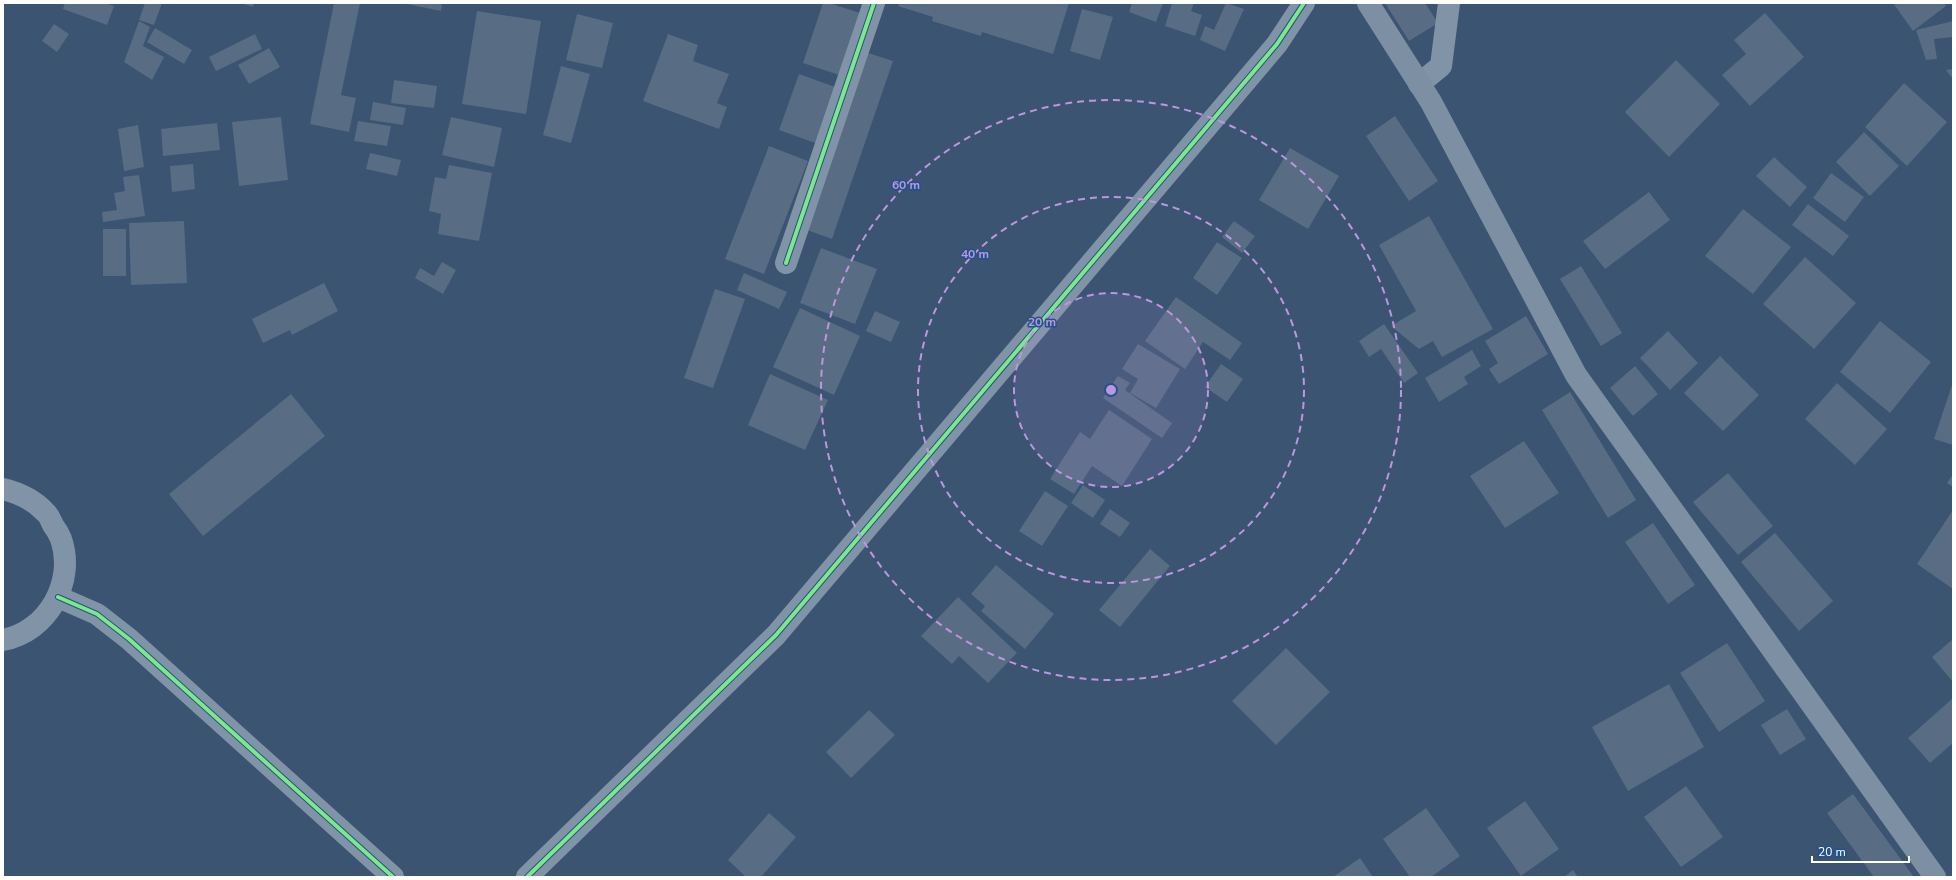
<svg xmlns="http://www.w3.org/2000/svg" width="1956" height="880" font-family="'Nunito Sans',sans-serif">
  <style>
    .building { fill: #586c84 }
    .lines { fill: none; stroke-linecap: round; stroke-linejoin: round }
    .minor { stroke: #8193a7; stroke-width: 22 }
    .secondary { stroke: #7d8fa3; stroke-width: 22 }
    .cycleway-casing { stroke: #22538a; stroke-width: 6 }
    .cycleway { stroke: #7ce984; stroke-width: 4 }
    .ring { fill: none; stroke: #bd96df; stroke-width: 2; stroke-dasharray: 7 5 }
    .centre { fill: #bd96df; stroke: #22538a; stroke-width: 2 }
    .ring-label { font-size: 12px; text-anchor: middle; font-weight: bold; fill: #bd96df; stroke: #22538a; stroke-width: 3; stroke-linejoin: round; paint-order: stroke }
  </style>
  <rect width="100%" height="100%" fill="#3a5472"/>
  <!-- building -->
  <path class="building" d="M65 3H105L114 6 107 25 63 9Z
    M145 3H162L154 25 139 20Z
    M241 3H254L253 7Z
    M334 3H360L341 95 356 98 349 132 310 124Z
    M402 3H442L441 11Z
    M823 3H829L863 14 842 76 803 63Z
    M899 3H1069L1053 54 982 32 981 36 932 21 933 17 898 6Z
    M1132 3H1163L1156 22 1129 12Z
    M1172 3H1194L1191 11 1202 15 1195 36 1165 26Z
    M1226 3 1244 9 1225 51 1200 40 1205 26 1214 30Z
    M1385 3H1425L1438 23 1409 41Z
    M1893 3H1944L1946 6 1913 31Z
    M1082 9 1113 17 1100 60 1070 51Z
    M477 11 541 21 526 114 462 104Z
    M1765 13 1804 57 1750 106 1722 75 1746 54 1734 40Z
    M577 14 613 23 602 68 566 60Z
    M139 21 150 27 143 46 164 57 152 80 124 62Z
    M1953 21V37L1934 39 1937 59 1926 60 1916 30Z
    M54 24 69 34 57 52 42 41Z
    M155 28 192 50 184 64 147 42Z
    M255 34 262 49 216 71 209 57Z
    M668 34 698 45 693 61 729 74 717 103 727 107 719 129 643 101Z
    M269 48 280 67 249 84 238 65Z
    M868 53 893 61 832 239 807 230Z
    M1676 60 1720 104 1669 157 1625 112Z
    M561 66 590 74 571 143 543 135Z
    M1953 69V79L1946 70Z
    M799 74 838 88 818 144 779 130Z
    M394 80 437 86 434 108 391 103Z
    M1904 83 1947 122 1907 166 1865 127Z
    M373 102 406 108 403 125 370 120Z
    M1395 116 1438 181 1409 201 1366 136Z
    M281 117 288 180 239 186 232 122Z
    M451 117 502 128 494 167 442 155Z
    M358 121 391 126 387 146 354 141Z
    M217 123 220 150 163 156 161 129Z
    M138 125 144 167 124 171 118 129Z
    M1864 132 1899 166 1870 196 1836 162Z
    M769 146 808 161 764 274 725 259Z
    M1290 148 1339 176 1308 229 1259 200Z
    M370 153 401 160 397 176 366 169Z
    M1774 157 1807 187 1790 207 1756 176Z
    M193 164 195 189 172 192 170 166Z
    M449 165 492 173 479 241 438 234 441 214 429 211 435 177 446 179Z
    M1831 173 1864 197 1845 222 1813 198Z
    M139 175 145 216 103 222 102 212 117 210 114 193 125 191 123 177Z
    M1649 192 1670 220 1605 269 1583 241Z
    M1808 204 1849 236 1833 256 1792 225Z
    M1743 209 1791 247 1753 294 1705 256Z
    M1429 216 1493 329 1442 357 1433 341 1419 349 1391 326 1416 311 1379 245Z
    M184 221 187 283 131 285 129 223Z
    M1234 221 1255 236 1242 253 1222 237Z
    M103 229H126V276H103Z
    M1217 242 1242 258 1217 295 1193 278Z
    M821 248 877 269 855 324 800 303Z
    M1805 257 1856 303 1814 349 1763 304Z
    M442 262 456 270 443 294 415 278 420 268 434 276Z
    M1581 266 1622 333 1601 346 1560 279Z
    M744 273 787 292 779 309 737 290Z
    M324 283 338 311 292 335 290 330 263 343 252 319Z
    M715 289 745 299 713 388 684 378Z
    M1176 297 1242 343 1230 360 1203 342 1185 369 1145 341Z
    M800 308 860 336 834 395 773 367Z
    M875 311 900 322 891 342 866 331Z
    M1526 316 1548 354 1499 384 1489 369 1498 363 1485 341Z
    M1880 321 1931 362 1890 413 1840 372Z
    M1384 324 1418 373 1404 383 1381 349 1369 357 1359 341Z
    M1668 331 1698 363 1670 390 1640 358Z
    M1138 344 1180 369 1156 408 1130 393 1138 379 1122 369Z
    M1472 350 1481 366 1464 377 1468 384 1439 402 1425 378Z
    M1720 356 1759 395 1723 431 1684 393Z
    M1221 364 1243 379 1227 402 1205 387Z
    M1635 366 1658 394 1633 416 1610 388Z
    M770 374 828 400 805 450 748 425Z
    M1118 376 1130 383 1125 390 1172 423 1162 438 1103 398Z
    M1953 382V445L1934 439Z
    M1837 383 1887 429 1855 465 1805 419Z
    M1570 392 1636 500 1608 518 1542 410Z
    M291 394 325 436 203 536 169 494Z
    M1109 410 1152 439 1122 486 1092 466 1074 494 1050 479 1080 432 1090 439Z
    M1524 441 1559 493 1505 528 1470 476Z
    M1728 473 1773 526 1738 555 1693 502Z
    M1953 474V487L1947 483Z
    M1083 485 1105 500 1093 518 1071 503Z
    M1045 491 1068 506 1042 546 1019 531Z
    M1110 509 1130 523 1120 537 1100 524Z
    M1953 510V589L1917 564Z
    M1653 523 1695 585 1668 604 1625 542Z
    M1775 533 1833 601 1799 631 1741 562Z
    M1150 549 1170 566 1120 627 1099 610Z
    M996 565 1054 614 1025 649 981 611 985 606 971 594Z
    M958 597 1017 653 988 683 959 656 952 664 921 636Z
    M1953 639V682L1932 657Z
    M1727 643 1765 701 1719 732 1680 673Z
    M1286 648 1330 692 1276 745 1232 701Z
    M1669 684 1704 747 1628 791 1592 727Z
    M1953 698V743L1930 763 1908 738Z
    M1787 709 1806 739 1780 755 1761 725Z
    M869 710 895 735 851 778 826 752Z
    M1686 786 1723 837 1681 867 1644 817Z
    M1853 794 1914 877H1874L1827 813Z
    M1525 801 1559 849 1521 876 1487 828Z
    M1426 808 1460 856 1431 877H1410L1383 839Z
    M769 813 796 837 761 877H746L728 860Z
    M1360 858 1373 877H1333Z
    M1573 870 1578 877H1564Z"/>
  <g class="lines">
    <!-- minor -->
    <path class="minor" d="M1419 84 1441 66 1449 3
      M786 263 874 3
      M3 489C19 493 33 499 45 512 49 515 51 521 53 525 56 529 59 534 61 539 76 582 47 632 3 640
      M58 597 97 614 129 639 393 877
      M527 877 776 635 1277 44 1304 3"/>
    <!-- secondary -->
    <path class="secondary" d="M1368 3 1431 102 1576 375 1935 877"/>
    <!-- cycleway casing -->
    <g class="cycleway-casing">
      <path id="cycleway" d="M786 263 874 3
        M58 597 97 614 129 639 393 877
        M527 877 776 635 1277 44 1304 3"/>
    </g>
    <!-- cycleway -->
    <use href="#cycleway" class="cycleway"/>
  </g>
  <!-- distance rings -->
  <circle cx="1111" cy="390" r="97" fill="#bd96df" fill-opacity=".12"/>
  <g class="ring">
    <circle cx="1111" cy="390" r="97"/>
    <circle cx="1111" cy="390" r="193"/>
    <circle cx="1111" cy="390" r="290"/>
  </g>
  <circle cx="1111" cy="390" r="6" class="centre"/>
  <g class="ring-label">
    <text x="906" y="189">60 m</text>
    <text x="975" y="258">40 m</text>
    <text x="1042" y="326">20 m</text>
  </g>
  <!-- border -->
  <rect width="1956" height="880" fill="none" stroke="#ffffff" stroke-width="8"/>
  <!-- scale -->
  <path d="M1812 856v6h97v-6" fill="none" stroke="#ffffff" stroke-width="2"/>
  <text x="1818" y="856" font-size="12" fill="#ffffff" stroke="#22538a" stroke-width="3" paint-order="stroke">20 m</text>
</svg>
